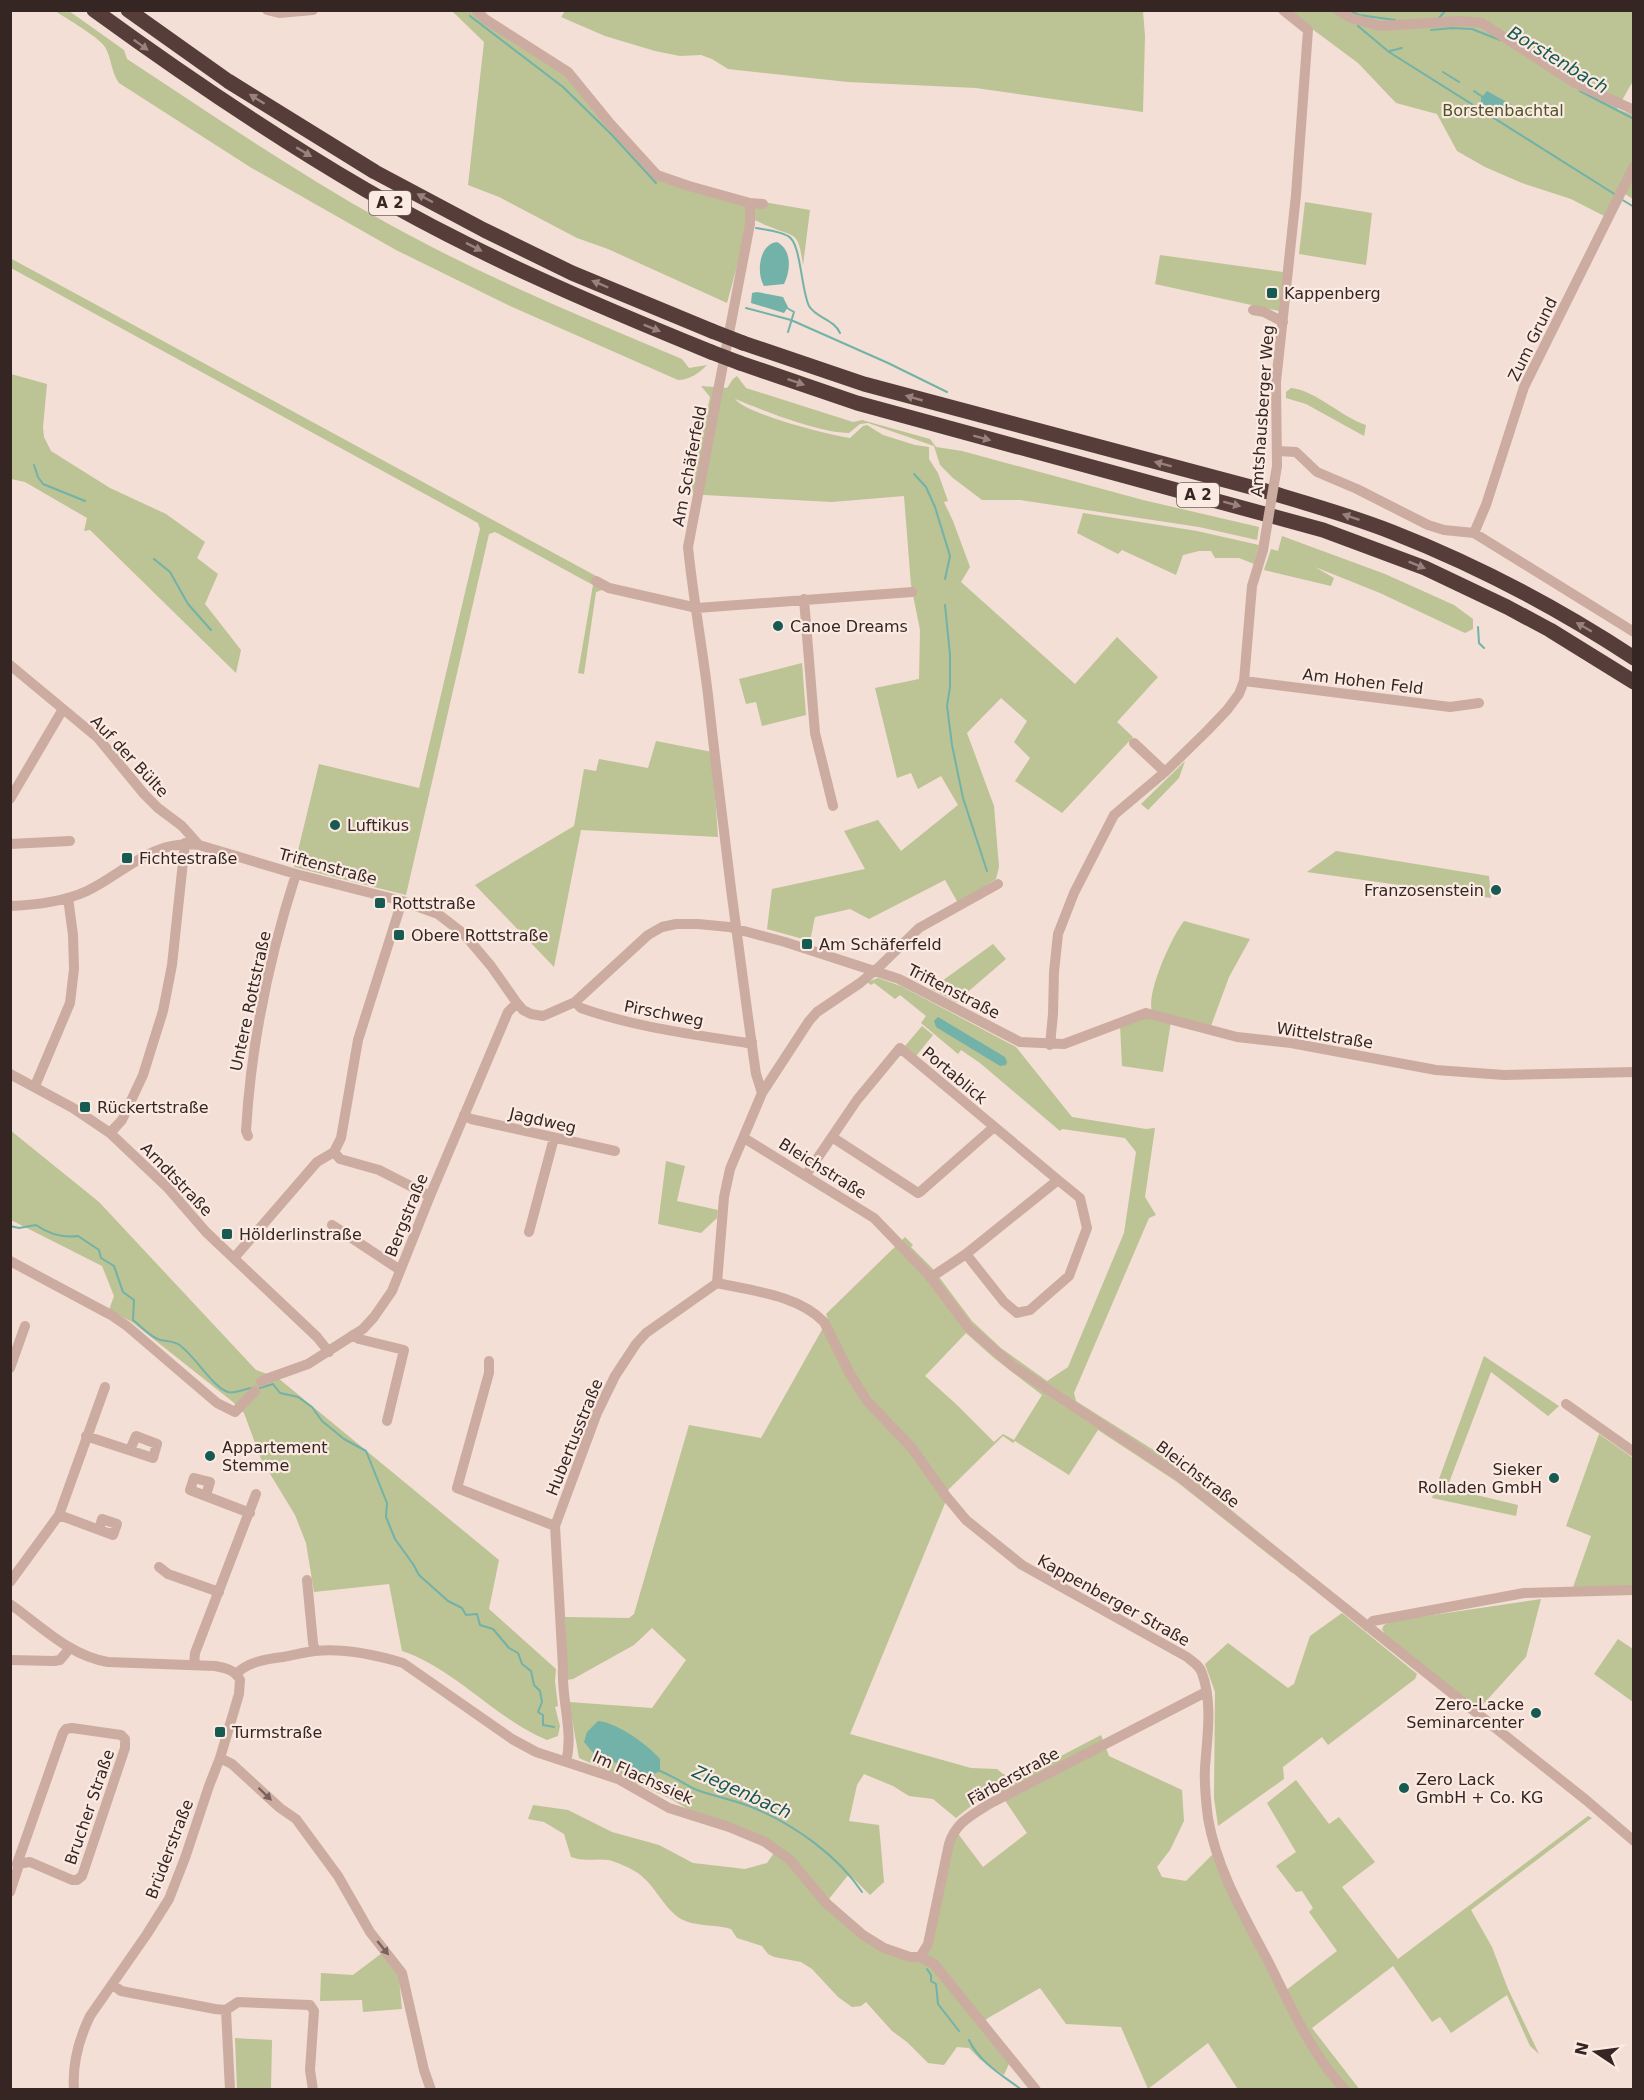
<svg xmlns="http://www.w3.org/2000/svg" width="1644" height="2100" font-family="'DejaVu Sans',sans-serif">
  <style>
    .green { fill: #bcc394; fill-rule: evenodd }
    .water { fill: #72b2a8 }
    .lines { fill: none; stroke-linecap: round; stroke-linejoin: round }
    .stream { stroke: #72b2a8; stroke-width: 2 }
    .minor { stroke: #ccaca0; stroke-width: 10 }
    .highway { stroke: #573d3a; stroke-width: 15 }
    .minor-bridge { stroke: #ccaca0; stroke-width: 10 }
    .highway-bridge { stroke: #573d3a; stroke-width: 15 }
    .oneway { fill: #99827d }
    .oneway2 { fill: #79625c }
    .poi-dot { fill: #165a51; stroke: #fbeae2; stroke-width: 2 }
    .labels { text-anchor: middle; stroke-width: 4.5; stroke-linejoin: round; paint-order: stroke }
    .shield { fill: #fbeae2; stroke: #70615d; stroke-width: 1.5 }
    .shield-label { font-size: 15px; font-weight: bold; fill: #352624 }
    .park-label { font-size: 16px; fill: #4d5526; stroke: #fbeae2 }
    .poi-label { font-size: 16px; fill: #352624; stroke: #fbeae2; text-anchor: start }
    .street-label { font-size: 16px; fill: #352624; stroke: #fbeae2 }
    .water-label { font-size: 18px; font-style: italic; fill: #165a51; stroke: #fbeae2 }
  </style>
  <rect width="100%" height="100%" fill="#f3dfd5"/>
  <!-- green -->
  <path class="green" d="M55 11H69L124 50 127 59C212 115 296 172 385 222 480 275 582 317 682 359L689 368 707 365C699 373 690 380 678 380L510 306 396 250 250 167 119 83C111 72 112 59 105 47 100 38 66 18 55 11Z
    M452 11H470L485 24 566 73 649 164 668 176 757 201 810 210 803 265C798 230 796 238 768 226 762 224 757 220 750 219L727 303 608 249 577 238 499 197 468 185 484 42Z
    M565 11H1143L1145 36 1143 112 976 88 848 82 728 69 712 59 701 55 680 56 655 51 605 36 561 17Z
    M1288 11H1633V81L1617 109 1633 115V199L1620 191 1606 217 1571 199 1522 183 1485 167 1457 151 1437 114 1396 103 1358 63Z
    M1305 202 1372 213 1366 265 1299 254Z
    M1160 255 1283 272 1279 311 1155 284Z
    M10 258 598 577 602 590 596 592 584 674 578 673 593 585 501 535 495 532 489 534 406 895 294 867 319 764 419 788 480 529 478 523 11 268Z
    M11 374 47 384 43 427 44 437 51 451 110 488 166 514 205 542 197 558 218 574 205 604 241 650 236 673 90 530 84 531 87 518 25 482 11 479Z
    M737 376 746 388 853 422 862 420 930 439 936 447 962 451 1143 500 1259 527 1257 540 1199 527 1020 500H982L953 478 940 465 934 446 868 423 860 424 849 433C817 432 765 411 735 399 746 414 829 435 850 438L863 426 867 425 883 435 915 445 929 447V459L938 473 948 501 944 502 953 521 970 567 961 582 1075 684 1117 637 1158 677 1117 722 1133 737 1062 813 1015 781 1030 758 1014 742 1027 721 1001 698 967 733 994 806 999 867 996 879 958 903 945 880 869 919 850 909 815 917 810 941 767 929 772 889 865 869 844 831 878 820 901 851 958 805 941 776 918 789 911 773 897 778 875 688 919 679 920 630 911 585 904 496 832 502 704 495 691 492 710 397 701 386 727 388 733 379Z
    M1291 388C1317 391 1341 417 1366 425L1364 436 1306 404 1286 398V392Z
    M1083 513 1197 531 1259 545 1254 564 1239 558H1215L1211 551H1199L1183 555 1176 575 1122 550 1118 554 1077 533Z
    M1282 536 1385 574 1454 605 1473 619V629L1465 633 1380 593 1315 567 1334 578 1331 586 1264 570 1271 549 1278 551Z
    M802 663 806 715 762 726 756 702 746 704 739 679Z
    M656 741 712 752 718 837 581 830 554 967 475 885 574 826 584 769 596 771 599 759 648 768Z
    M1185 761 1179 778 1148 810 1141 804Z
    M1336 851 1489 876 1491 898 1307 872Z
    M1184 921 1250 939 1229 977 1211 1026 1172 1015 1163 1072 1122 1066 1120 1025 1152 1011C1146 993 1172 936 1184 921Z
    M993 944 1006 959 956 1002 931 989Z
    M878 978 901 986 1016 1047 1072 1117 1146 1129 1155 1128 1145 1197 1156 1215 1149 1218 1074 1393 1076 1401 1171 1461 1299 1565 1292 1573 1177 1482 1098 1430 1069 1475 1015 1441 1013 1443 1003 1436 947 1491 948 1496 850 1734 971 1768 997 1769 1003 1774 1017 1779 1101 1735 1109 1756 1182 1790 1184 1821 1170 1850 1157 1867 1162 1877 1186 1881 1218 1849 1221 1861 1285 1991 1337 1951 1309 1912 1313 1908 1302 1891 1296 1892 1276 1866 1296 1852 1267 1803 1296 1780 1329 1824 1339 1817 1375 1862 1342 1887 1398 1959 1588 1816 1592 1818 1471 1910 1492 1947 1508 1989 1539 2054 1530 2046 1507 1995 1451 2033 1440 2017 1432 2022 1393 1966 1312 2028 1360 2090 1236 2089 1237 2088 1208 2043 1148 2089 1121 2027 1066 2024 1040 1988 988 2018 980 2025 1011 2059 1004 2075 981 2060 969 2048 957 2047 944 2065 928 2063 907 2042 892 2031 866 2002 861 2006 852 2007 838 1997 812 1969 801 1962 774 1957 768 1954 762 1946 737 1938 731 1929C716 1924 695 1927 681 1919 660 1906 655 1880 629 1868 623 1865 614 1861 608 1860 595 1858 584 1862 571 1857L564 1834 544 1822 528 1819 533 1805 568 1810 612 1832 659 1845 693 1863 745 1869 767 1863 778 1847 713 1824 669 1798 579 1758 569 1702 652 1708 686 1660 652 1628 634 1645 573 1679 567 1680 565 1617 629 1618 634 1614 689 1425 761 1438 828 1319 826 1314 905 1237 913 1245 911 1247 933 1269 972 1321 1001 1348 1047 1381 1068 1367 1124 1233 1136 1152 1125 1138 1062 1129 1060 1131 980 1063 961 1050 958 1054 921 1023 926 1016 900 995 895 999 874 983 871 985 867 982ZM966 1333 994 1358 1042 1395 1014 1440 1003 1434 994 1442 957 1405 925 1376ZM864 1774 893 1786 909 1796 933 1799 956 1818 980 1799 1000 1789 1002 1796 1027 1833 983 1867 956 1831 920 1956 886 1945 861 1928 829 1899 849 1874 870 1895 884 1882 879 1825 849 1821 857 1785Z
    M922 1026 933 1035 916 1056 905 1046Z
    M10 1130 99 1202 256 1370 278 1378 499 1560 489 1609 556 1669 555 1681 558 1706 555 1707 560 1726 558 1736 547 1740C496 1719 454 1668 402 1651L389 1584 314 1592 306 1543 295 1515 261 1459 244 1413 233 1402 132 1322 109 1310 114 1296 102 1266 11 1220Z
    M666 1161 685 1166 677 1201 718 1210 717 1218 701 1233 658 1224Z
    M1484 1356 1559 1406 1548 1416 1491 1372 1447 1488 1518 1505 1516 1516 1432 1498Z
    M1599 1434 1633 1458V1587L1572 1590 1591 1536 1566 1526Z
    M1541 1599 1526 1657 1478 1710 1385 1634 1382 1629 1384 1625 1393 1621Z
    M1342 1613 1417 1674 1415 1679 1328 1745 1322 1737 1283 1767 1284 1779 1218 1826 1214 1798 1215 1692 1205 1664 1228 1643 1288 1688 1294 1684 1310 1636Z
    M1618 1639 1633 1649V1702L1594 1674Z
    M382 1953 394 1967 399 1978 402 2009 363 2012 362 2000 320 2001 321 1973 353 1975Z
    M235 2038 272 2040 271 2089H237Z"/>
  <!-- water -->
  <path class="water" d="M1487 91 1512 105 1514 108 1508 118H1504L1481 103V98Z
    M777 242C792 250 791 270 784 284L764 286C756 273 759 244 777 242Z
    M757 292 783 297 788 307 784 313 751 303 752 293Z
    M938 1017 1005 1057 1007 1062 1006 1065 1000 1066 936 1027 934 1021Z
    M598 1721C618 1723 647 1744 660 1759V1771L650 1776 595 1755 584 1742 587 1732Z"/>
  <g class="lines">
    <!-- stream -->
    <path class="stream" d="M1348 10 1359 15 1395 20
      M470 16 563 87 612 135 656 183
      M1438 19 1446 10
      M1358 26 1389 52 1616 195
      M1431 30 1452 28 1472 29 1500 40
      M1390 51 1402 48
      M1443 72 1459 82
      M1474 91 1484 98
      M1580 91 1634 119
      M1621 199 1634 207
      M756 228C766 230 779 231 788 236 801 242 801 290 809 306 816 318 834 319 840 333
      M746 308 791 320 888 363 947 392
      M787 308 794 312 788 332
      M34 465 38 477 43 484 85 501
      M914 474 926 487 935 507 950 556 945 579
      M154 559 170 572 188 604 211 630
      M945 605 950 655V687L947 706 952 745 963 798 987 871
      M1478 627 1479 643 1484 648
      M10 1226 19 1228 36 1225C49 1234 63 1238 78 1236L99 1250 101 1258 114 1266 123 1292 134 1300 133 1320C141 1326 150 1337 160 1340 166 1341 173 1341 178 1344 194 1354 212 1387 228 1392 235 1394 244 1389 251 1388
      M260 1388 273 1384 280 1393 298 1397 312 1407 322 1421 344 1439 366 1451 387 1503 386 1517 395 1539 413 1564 419 1575 448 1601 462 1608 466 1615 477 1614 480 1625 493 1629 509 1648 518 1653 522 1664 531 1671 534 1685 540 1691 542 1702 538 1712 543 1715V1725L554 1727
      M660 1771C673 1776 684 1784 697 1790 716 1797 735 1800 754 1808 795 1825 838 1856 862 1892
      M927 1969 931 1975V1981L936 1984 938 2004 959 2031
      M969 2040C979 2062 1002 2075 1022 2090"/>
    <!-- minor -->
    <path class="minor" d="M267 10 279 13 313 10
      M476 10 485 19 568 72 608 121 657 175 689 186 750 203 763 204
      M1338 10 1351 18 1380 26 1460 21 1482 23 1575 83 1634 110
      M750 203V224L688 547C693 597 702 645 708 695 722 822 738 948 756 1074L762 1093
      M1253 310 1264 312 1283 322
      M1278 451 1296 452 1317 472 1357 489 1428 525 1444 530 1474 533 1634 632
      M1277 466 1276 382 1296 195 1308 30 1283 10
      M1474 533 1486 505 1524 387 1634 166
      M596 581 609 588 697 608 912 592
      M804 599 815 733 833 806
      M10 665 98 738 144 794 158 808 182 826 199 845
      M1244 681 1450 707 1479 703
      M1134 743 1165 772
      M10 799 63 709
      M10 844 70 841
      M10 906C37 905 63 902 87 891 126 872 152 839 199 845L296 874 402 901 438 914 464 934 491 966 517 1003 523 1010 531 1014 543 1016 575 1002 648 935 662 927 676 924H698L729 927 785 942 899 979 1020 1042 1064 1044 1146 1013 1237 1037 1291 1043 1436 1070 1504 1075 1634 1072
      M575 1002 581 1008C634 1027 691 1034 747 1043L752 1042
      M1050 1045 1053 1014 1054 972 1058 934 1074 893 1114 815 1165 772 1207 731 1227 710 1239 694 1244 681 1252 586 1263 550
      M10 1074 73 1108 110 1133 167 1187 206 1232 317 1337 329 1352
      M35 1086 70 1003 74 969 73 935 68 898
      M464 1115 471 1119 615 1151
      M110 1133 122 1120 143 1075 163 1011 172 965 185 843
      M248 1136 246 1131C251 1043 269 958 296 874
      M832 1137 918 1193 920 1192 994 1127
      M744 1138 874 1218 928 1274 968 1327 1014 1367 1179 1476 1586 1800 1634 1841
      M334 1152 341 1138 358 1040 402 901
      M334 1152 340 1159 379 1170 430 1196
      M806 1175 857 1100 900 1048 1058 1180 966 1254 930 1278
      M332 1225 400 1270
      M529 1232 554 1138
      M966 1254 1004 1302 1017 1313 1030 1310 1069 1276 1087 1228 1080 1198 1058 1180
      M234 1258 317 1162 334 1152
      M10 1261 111 1315 127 1326 217 1403 235 1412 255 1391
      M717 1283C753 1291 798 1295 824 1322L850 1374 867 1401 912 1448 946 1496 966 1520 1022 1565 1187 1657C1193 1662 1200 1666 1202 1673 1213 1703 1207 1738 1205 1768 1204 1785 1206 1802 1208 1818 1217 1871 1246 1919 1270 1965 1292 2009 1311 2053 1345 2090
      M353 1335 359 1339 404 1350 387 1421
      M489 1361V1373L457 1488 555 1526
      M10 1368 25 1326
      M261 1382 266 1379 308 1364 363 1329 374 1317 392 1291 430 1196 508 1012 517 1003
      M1566 1404 1634 1452
      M86 1436 153 1458 157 1444 136 1436 130 1450
      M206 1495 210 1482 194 1478 190 1490 250 1513
      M59 1515 113 1535 117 1524 102 1519 99 1530
      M159 1567 168 1574 219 1592
      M307 1580 313 1643 315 1651
      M10 1582 59 1515 105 1387
      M10 1604C41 1626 70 1656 108 1662L215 1666C226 1668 235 1670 240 1680L239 1694 220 1758 209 1786 185 1858 169 1899 147 1934 90 2016C79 2039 72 2064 74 2090
      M1368 1627 1373 1621 1524 1593 1634 1590
      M10 1660 54 1661 60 1660 70 1648
      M194 1665 195 1653 256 1494
      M236 1674C248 1662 266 1659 283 1657 294 1655 305 1652 315 1651 344 1648 376 1655 403 1663L512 1739 536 1752 618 1779 669 1808 729 1827 765 1842 790 1860 826 1903 863 1935 884 1948 910 1957H920L934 1964 1036 2090
      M220 1758 232 1764 280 1808 296 1819 338 1876 370 1932 402 1973 424 2070 431 2090
      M566 1762C574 1731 561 1700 563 1668L555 1526 597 1413 615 1376 636 1344 646 1333 717 1283 724 1197 730 1169 762 1093 809 1021 817 1012 860 983 879 967 919 928 998 884
      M10 1892 18 1868 17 1864 63 1733 66 1729 72 1728 121 1735 125 1739V1748L82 1876 77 1880H72L30 1862 17 1864
      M920 1957 928 1944 949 1844C956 1822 971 1816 989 1804L1206 1692
      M112 1984 121 1991 215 2009 226 2010 230 2090
      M226 2010 238 2002 310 2005 314 2011 310 2070 313 2090"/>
    <!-- highway -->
    <path class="highway" d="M94 10C182 74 272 135 366 190 476 254 593 304 711 352
      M128 10 228 81 375 172 484 230 572 273 712 331
      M743 343 864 384 1262 490C1305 503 1349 515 1392 532 1476 565 1558 608 1634 658
      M740 363 857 403 1323 530 1425 568 1507 607 1550 630 1634 682"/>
    <!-- minor-bridge -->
    <path class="minor-bridge" d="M1263 550 1277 466"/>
    <!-- highway-bridge -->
    <path class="highway-bridge" d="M712 331 743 343
      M711 352 740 363"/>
  </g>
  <!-- one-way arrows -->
  <defs><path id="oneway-solid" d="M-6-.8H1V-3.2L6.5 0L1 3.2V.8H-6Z" transform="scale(1.5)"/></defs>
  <g class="oneway">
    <use href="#oneway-solid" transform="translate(141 45) rotate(36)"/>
    <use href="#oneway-solid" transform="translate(257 99) rotate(-148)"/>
    <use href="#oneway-solid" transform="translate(304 152) rotate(31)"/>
    <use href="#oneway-solid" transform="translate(425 198) rotate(-152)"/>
    <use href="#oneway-solid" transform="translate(474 247) rotate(27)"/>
    <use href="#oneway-solid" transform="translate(600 284) rotate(-157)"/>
    <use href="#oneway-solid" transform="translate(652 328) rotate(22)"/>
    <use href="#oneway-solid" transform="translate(796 382) rotate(19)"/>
    <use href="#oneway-solid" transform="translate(914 398) rotate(-164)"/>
    <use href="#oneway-solid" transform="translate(982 438) rotate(15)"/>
    <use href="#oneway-solid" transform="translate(1163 464) rotate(-165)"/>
    <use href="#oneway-solid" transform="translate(1232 504) rotate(15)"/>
    <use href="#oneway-solid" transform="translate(1351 517) rotate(-161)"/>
    <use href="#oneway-solid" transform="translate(1417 565) rotate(22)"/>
    <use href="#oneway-solid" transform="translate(1584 627) rotate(-150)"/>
  </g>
  <g class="oneway2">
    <use href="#oneway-solid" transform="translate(265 1794) rotate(44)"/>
    <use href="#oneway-solid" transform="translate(383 1948) rotate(51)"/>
  </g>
  <!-- markers -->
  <g class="poi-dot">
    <rect x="1266" y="287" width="12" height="12" rx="3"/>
    <circle cx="778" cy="626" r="6"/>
    <circle cx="335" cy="825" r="6"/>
    <rect x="121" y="852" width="12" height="12" rx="3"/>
    <circle cx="1496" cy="890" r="6"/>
    <rect x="374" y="897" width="12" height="12" rx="3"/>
    <rect x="393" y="929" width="12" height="12" rx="3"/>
    <rect x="801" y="938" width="12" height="12" rx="3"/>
    <rect x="79" y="1101" width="12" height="12" rx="3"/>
    <rect x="221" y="1228" width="12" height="12" rx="3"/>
    <circle cx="210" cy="1456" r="6"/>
    <circle cx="1554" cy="1478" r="6"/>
    <circle cx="1536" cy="1713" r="6"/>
    <rect x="214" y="1726" width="12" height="12" rx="3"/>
    <circle cx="1404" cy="1788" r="6"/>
  </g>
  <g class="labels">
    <!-- shield labels -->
    <g class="shield">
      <rect x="369" y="191" width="42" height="24" rx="4.5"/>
      <rect x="1177" y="483" width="42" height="24" rx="4.5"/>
    </g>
    <g class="shield-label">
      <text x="390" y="208">A 2</text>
      <text x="1198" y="500">A 2</text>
    </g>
    <!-- park labels -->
    <g class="park-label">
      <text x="1503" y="116">Borstenbachtal</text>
    </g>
    <!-- poi labels -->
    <g class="poi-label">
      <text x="1284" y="299">Kappenberg</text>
      <text x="790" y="632">Canoe Dreams</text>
      <text x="347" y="831">Luftikus</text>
      <text x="139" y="864">Fichtestraße</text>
      <text x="1484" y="896" text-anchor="end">Franzosenstein</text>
      <text x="392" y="909">Rottstraße</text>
      <text x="411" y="941">Obere Rottstraße</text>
      <text x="819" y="950">Am Schäferfeld</text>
      <text x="97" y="1113">Rückertstraße</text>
      <text x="239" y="1240">Hölderlinstraße</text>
      <text x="222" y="1453">Appartement<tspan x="222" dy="18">Stemme</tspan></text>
      <text x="1542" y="1475" text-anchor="end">Sieker<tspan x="1542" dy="18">Rolladen GmbH</tspan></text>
      <text x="1524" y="1710" text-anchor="end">Zero-Lacke<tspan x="1524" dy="18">Seminarcenter</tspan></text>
      <text x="232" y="1738">Turmstraße</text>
      <text x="1416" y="1785">Zero Lack<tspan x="1416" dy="18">GmbH + Co. KG</tspan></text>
    </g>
    <!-- street labels -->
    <g class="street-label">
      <text transform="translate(1532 339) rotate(-64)" y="6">Zum Grund</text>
      <text transform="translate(1262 411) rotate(-86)" y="6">Amtshausberger Weg</text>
      <text transform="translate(689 466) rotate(-79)" y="6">Am Schäferfeld</text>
      <text transform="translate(1363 681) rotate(7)" y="6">Am Hohen Feld</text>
      <text transform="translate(130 756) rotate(47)" y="6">Auf der Bülte</text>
      <text transform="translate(328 866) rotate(15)" y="6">Triftenstraße</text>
      <text transform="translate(954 991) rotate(27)" y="6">Triftenstraße</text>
      <text transform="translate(250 1001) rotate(-78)" y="6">Untere Rottstraße</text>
      <text transform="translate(664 1013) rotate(11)" y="6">Pirschweg</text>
      <text transform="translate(1325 1035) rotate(9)" y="6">Wittelstraße</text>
      <text transform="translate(955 1075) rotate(40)" y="6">Portablick</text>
      <text transform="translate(543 1120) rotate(13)" y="6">Jagdweg</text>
      <text transform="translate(823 1168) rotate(32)" y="6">Bleichstraße</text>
      <text transform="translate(177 1179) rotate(46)" y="6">Arndtstraße</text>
      <text transform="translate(406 1215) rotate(-68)" y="6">Bergstraße</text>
      <text transform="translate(574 1437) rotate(-68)" y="6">Hubertusstraße</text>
      <text transform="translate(1198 1474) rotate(37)" y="6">Bleichstraße</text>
      <text transform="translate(1114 1600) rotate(29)" y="6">Kappenberger Straße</text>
      <text transform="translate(1013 1776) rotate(-29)" y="6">Färberstraße</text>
      <text transform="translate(643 1777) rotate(24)" y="6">Im Flachssiek</text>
      <text transform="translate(89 1807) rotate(-71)" y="6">Brucher Straße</text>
      <text transform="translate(169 1849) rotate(-69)" y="6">Brüderstraße</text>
    </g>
    <!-- water labels -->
    <g class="water-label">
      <text transform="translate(1558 60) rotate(31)" y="6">Borstenbach</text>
      <text transform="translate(742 1792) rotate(24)" y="6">Ziegenbach</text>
    </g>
  </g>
  <!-- border -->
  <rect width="1644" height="2100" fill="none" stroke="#352624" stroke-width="24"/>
  <!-- north arrow -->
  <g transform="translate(1596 2052) rotate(283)" stroke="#fbeae2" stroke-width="4.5" paint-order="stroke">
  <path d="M0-4.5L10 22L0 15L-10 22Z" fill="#352624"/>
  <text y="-9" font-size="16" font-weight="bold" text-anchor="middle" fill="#352624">N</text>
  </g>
</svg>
